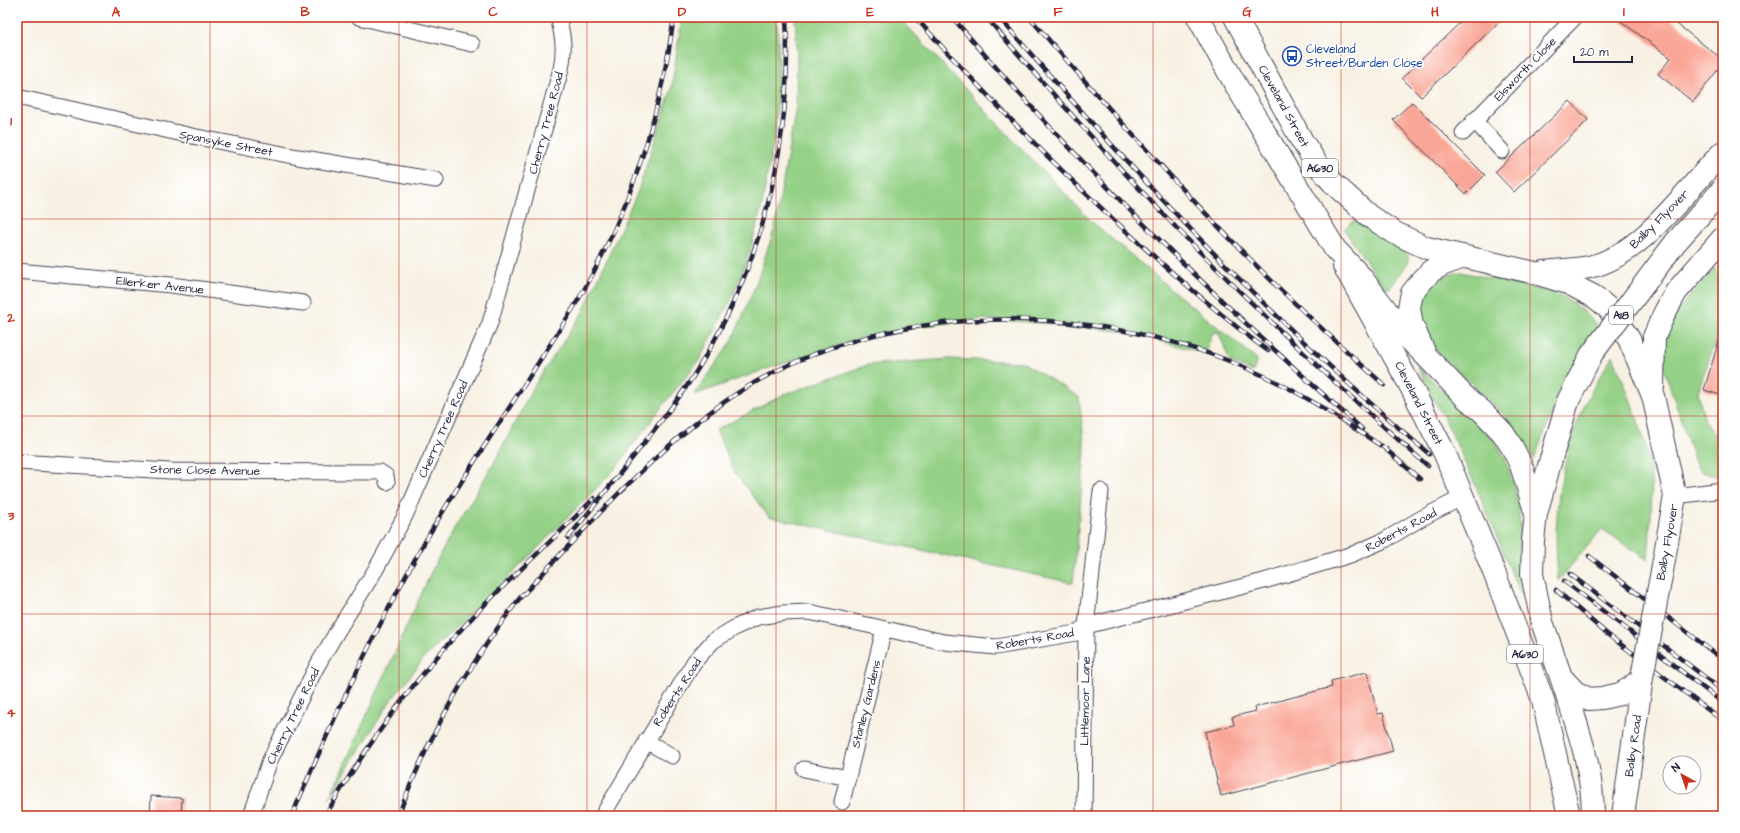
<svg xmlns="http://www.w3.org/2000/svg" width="1740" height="833" font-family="'Architects Daughter',sans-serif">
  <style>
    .green { fill: #95d187; stroke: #5c7a61 }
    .building { fill: #f9a696 }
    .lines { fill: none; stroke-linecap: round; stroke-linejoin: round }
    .minor-casing { stroke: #424154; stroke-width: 17 }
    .primary-casing { stroke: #424154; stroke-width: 24 }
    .trunk-casing { stroke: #424154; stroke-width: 24 }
    .minor { stroke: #fff; stroke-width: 15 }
    .primary { stroke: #fff; stroke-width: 22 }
    .trunk { stroke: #fff; stroke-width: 22 }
    .rail-casing { stroke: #22223b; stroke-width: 4.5 }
    .rail { stroke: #fff; stroke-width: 3; stroke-dasharray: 9; stroke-linecap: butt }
    .trunk-bridge-casing { stroke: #424154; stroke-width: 24; stroke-linecap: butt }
    .trunk-bridge { stroke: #fff; stroke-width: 22 }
    .grid { fill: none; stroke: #c8321e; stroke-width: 1; stroke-opacity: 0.55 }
    .labels { text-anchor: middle; stroke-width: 3.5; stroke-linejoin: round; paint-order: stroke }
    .shield { fill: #fff; stroke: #646476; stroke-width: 1 }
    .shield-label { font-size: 11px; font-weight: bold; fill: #22223b }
    .transit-label { font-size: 12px; fill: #164399; stroke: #fff; text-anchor: start }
    .street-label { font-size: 12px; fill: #22223b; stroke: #fff }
    .neatline { fill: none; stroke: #c8321e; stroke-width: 1.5 }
    .grid-label { font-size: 13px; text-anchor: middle; font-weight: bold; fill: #c8321e }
  </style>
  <rect width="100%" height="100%" fill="#fff"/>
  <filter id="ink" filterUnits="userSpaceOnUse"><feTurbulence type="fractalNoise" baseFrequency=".025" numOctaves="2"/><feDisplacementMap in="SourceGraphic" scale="8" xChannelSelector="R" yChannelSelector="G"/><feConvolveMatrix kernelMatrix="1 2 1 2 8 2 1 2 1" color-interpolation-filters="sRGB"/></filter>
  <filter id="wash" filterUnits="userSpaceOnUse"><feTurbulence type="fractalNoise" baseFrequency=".012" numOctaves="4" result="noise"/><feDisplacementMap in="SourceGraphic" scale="16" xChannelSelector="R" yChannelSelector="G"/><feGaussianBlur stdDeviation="0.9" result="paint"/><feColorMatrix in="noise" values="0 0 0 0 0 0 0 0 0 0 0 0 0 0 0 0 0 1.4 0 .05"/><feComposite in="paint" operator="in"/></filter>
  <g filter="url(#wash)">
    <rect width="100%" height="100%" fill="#f8f1e3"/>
    <!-- green -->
    <path class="green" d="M682 17H777L779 75 775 132 761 210 749 254 733 296 700 359 664 404 614 470 521 565 425 657 389 703 329 799 433 568 455 527 493 465 534 386 583 312 638 191 671 91Z
      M795 17H899L993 119 1091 221 1178 295 1257 359 1253 372 1230 362 1219 333 1213 332 1205 353 1126 332 1057 324 984 319 922 326 868 336 766 369 694 395 732 341 756 284 775 227 796 107 797 47Z
      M1355 220 1408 255V263L1390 288H1384L1344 229Z
      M1714 267 1723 290V317L1698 392 1705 422 1716 436 1723 440 1722 478 1702 472 1696 465 1662 363V345L1677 311Z
      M1461 272 1553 292C1572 301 1585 311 1598 327L1564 383 1534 459C1525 444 1517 429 1505 416 1493 404 1482 393 1470 382 1446 361 1406 329 1426 293 1433 280 1447 274 1461 272Z
      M1613 355C1625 388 1641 422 1648 456 1655 490 1650 526 1648 560L1602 529 1558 581C1557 560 1555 538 1557 517 1559 477 1572 427 1591 392 1598 379 1606 367 1613 355Z
      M949 359 1022 362 1079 397 1085 451 1073 583 769 517 735 473 716 430 783 395 867 365Z
      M1417 366 1493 438 1505 458 1516 493 1520 522V547L1525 593 1520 594 1481 498 1452 434Z"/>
    <g id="blocks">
      <!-- building -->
      <path class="building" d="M1466 17H1504L1421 97 1402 78Z
        M1615 17H1668L1723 60V63L1693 102 1658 74 1671 58Z
        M1570 101 1588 120 1514 192 1495 172Z
        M1412 102 1485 175 1466 194 1393 120Z
        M1719 340H1723V396L1704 390Z
        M1367 672 1378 714 1383 713 1393 751 1221 796 1205 732 1234 725 1232 717 1256 711 1255 707 1332 687 1331 681Z
        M151 796 182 798 181 816H150Z"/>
    </g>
  </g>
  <g filter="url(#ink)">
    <use href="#blocks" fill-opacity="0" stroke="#424154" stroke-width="1"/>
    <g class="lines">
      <!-- minor casing -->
      <g class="minor-casing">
        <path id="minor" d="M359 17 472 44
          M17 97 192 136 298 157 436 180
          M1474 120 1502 151
          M1463 133 1575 17
          M17 271 171 285 303 303
          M17 462 170 471 380 472 386 476 387 482
          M1675 496 1723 490
          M646 741 672 756
          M804 769 848 778
          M842 802 884 629
          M604 813 694 662 713 641 736 627 758 617 783 613 809 612 944 642 996 647 1076 633 1086 626 1264 581 1353 554 1385 540 1420 519 1463 497
          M251 816 270 760 317 666 338 630 376 569 405 516 490 323 561 69C565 49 563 36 558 17
          M1084 816 1086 626 1101 491"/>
      </g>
      <!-- primary casing -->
      <g class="primary-casing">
        <path id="primary" d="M1344 266 1410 385 1445 454 1492 567 1543 700 1569 816
          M1561 677C1576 722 1593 768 1593 816
          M1623 816 1642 677"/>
      </g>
      <!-- trunk casing -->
      <g class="trunk-casing">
        <path id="trunk" d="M1198 17 1234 82 1335 249 1361 277 1405 335 1426 356
          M1235 17 1302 141 1317 164 1334 184 1369 216 1395 233 1427 248 1535 273 1568 283 1595 297 1609 309 1629 339 1653 396 1675 496 1662 571
          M1464 257 1444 264 1431 271 1421 282 1412 293 1409 308 1412 325 1426 356 1465 397 1483 412 1503 433 1512 447 1521 465 1536 514
          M1544 272C1559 270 1575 270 1589 267 1642 256 1686 189 1723 152
          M1653 387 1654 337 1664 314 1676 292 1723 238
          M1551 459 1536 514 1533 541 1532 574 1542 622 1561 677 1575 692 1589 699 1602 698 1620 694 1632 687 1642 677"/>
      </g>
      <!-- minor -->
      <use href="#minor" class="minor"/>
      <!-- primary -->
      <use href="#primary" class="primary"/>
      <!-- trunk -->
      <use href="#trunk" class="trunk"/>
      <!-- rail casing -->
      <g class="rail-casing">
        <path id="rail" d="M915 17C989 99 1065 177 1147 250 1186 285 1226 320 1268 351
          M952 17C1079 166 1216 300 1362 429
          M986 17C1055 97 1125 176 1199 251 1273 325 1349 397 1428 466
          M999 17C1132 172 1272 322 1429 454
          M1029 17C1110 111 1193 204 1282 291 1315 323 1350 354 1384 385
          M1382 446 1420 479
          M568 538C594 506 619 475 644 443 661 421 679 399 694 375 762 268 793 143 786 17
          M1589 556 1723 660
          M1570 574 1723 691
          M1564 581 1723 703
          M1556 590 1607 634 1723 721
          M521 597C552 563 584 529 616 496 659 454 702 413 754 383 905 296 1107 303 1262 375 1306 395 1346 423 1386 449
          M292 816C302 791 313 767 324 742 355 673 389 604 427 538 461 480 499 424 535 368 552 341 570 315 585 288 632 204 661 112 674 17
          M325 816C363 751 408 688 458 633 501 585 550 544 594 498
          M398 816C428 737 471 660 523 594"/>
      </g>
      <!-- rail -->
      <use href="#rail" class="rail"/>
      <!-- trunk-bridge casing -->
      <g class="trunk-bridge-casing">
        <path id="trunk-bridge" d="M1551 459 1568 401 1591 355 1675 243 1723 189
          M1642 677 1662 571"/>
      </g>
      <!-- trunk-bridge -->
      <use href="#trunk-bridge" class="trunk-bridge"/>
    </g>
  </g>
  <!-- grid -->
  <path class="grid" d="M210 17V816M399 17V816M587 17V816M776 17V816M964 17V816M1153 17V816M1341 17V816M1530 17V816M17 219H1723M17 416H1723M17 614H1723"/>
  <!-- icons -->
  <defs>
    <g id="bus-ring" transform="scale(1)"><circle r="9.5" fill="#fff" stroke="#1a4fb4" stroke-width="1.5"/><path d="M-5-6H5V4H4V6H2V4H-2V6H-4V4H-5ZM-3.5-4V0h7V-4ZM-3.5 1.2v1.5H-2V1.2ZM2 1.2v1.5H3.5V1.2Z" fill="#1a4fb4"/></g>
  </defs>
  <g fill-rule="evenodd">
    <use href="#bus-ring" x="1292" y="56"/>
  </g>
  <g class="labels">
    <!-- shield labels -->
    <g class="shield">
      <rect x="1302" y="159" width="36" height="18" rx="3"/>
      <rect x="1609" y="306" width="24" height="18" rx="3"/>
      <rect x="1507" y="645" width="36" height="18" rx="3"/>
    </g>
    <g class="shield-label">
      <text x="1320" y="172">A630</text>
      <text x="1621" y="319">A18</text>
      <text x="1525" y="658">A630</text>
    </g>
    <!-- transit labels -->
    <g class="transit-label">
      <text x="1306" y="53">Cleveland<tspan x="1306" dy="14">Street/Burden Close</tspan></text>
    </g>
    <!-- street labels -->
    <g class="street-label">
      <text transform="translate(1525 69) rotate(-46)" y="4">Elsworth Close</text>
      <text transform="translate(1284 106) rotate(61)" y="4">Cleveland Street</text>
      <text transform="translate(546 123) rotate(-75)" y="4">Cherry Tree Road</text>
      <text transform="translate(226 143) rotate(11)" y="4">Spansyke Street</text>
      <text transform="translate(1659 219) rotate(-45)" y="4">Balby Flyover</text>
      <text transform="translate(160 285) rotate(6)" y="4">Ellerker Avenue</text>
      <text transform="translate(1419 403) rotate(63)" y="4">Cleveland Street</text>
      <text transform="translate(443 429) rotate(-66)" y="4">Cherry Tree Road</text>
      <text transform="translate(205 470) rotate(1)" y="4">Stone Close Avenue</text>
      <text transform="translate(1401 530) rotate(-28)" y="4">Roberts Road</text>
      <text transform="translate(1667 542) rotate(-80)" y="4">Balby Flyover</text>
      <text transform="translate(1035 639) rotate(-10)" y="4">Roberts Road</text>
      <text transform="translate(677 692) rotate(-57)" y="4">Roberts Road</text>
      <text transform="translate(1085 701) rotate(-89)" y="4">Littlemoor Lane</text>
      <text transform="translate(866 704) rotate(-76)" y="4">Stanley Gardens</text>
      <text transform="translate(293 716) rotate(-64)" y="4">Cherry Tree Road</text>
      <text transform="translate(1633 746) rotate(-82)" y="4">Balby Road</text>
    </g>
  </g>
  <!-- margin -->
  <rect width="1740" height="833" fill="none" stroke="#fff" stroke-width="44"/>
  <!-- north arrow -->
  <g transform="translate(1682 775) rotate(320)"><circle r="19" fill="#ffffff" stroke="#a7a7b1"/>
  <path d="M0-3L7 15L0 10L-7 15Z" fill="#c8321e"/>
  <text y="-6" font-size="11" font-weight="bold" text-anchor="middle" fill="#22223b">N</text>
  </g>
  <!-- scale -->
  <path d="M1574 56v6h58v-6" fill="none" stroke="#22223b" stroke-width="2"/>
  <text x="1580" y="56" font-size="12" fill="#22223b" stroke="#ffffff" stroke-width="3" paint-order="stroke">20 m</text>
  <rect x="22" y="22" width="1696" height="789" class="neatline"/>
  <g class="grid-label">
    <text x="116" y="16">A</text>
    <text x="305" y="16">B</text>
    <text x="493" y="16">C</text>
    <text x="682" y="16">D</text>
    <text x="870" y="16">E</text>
    <text x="1058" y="16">F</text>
    <text x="1247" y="16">G</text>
    <text x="1435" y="16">H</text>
    <text x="1624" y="16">I</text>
    <text x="11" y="125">1</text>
    <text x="11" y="322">2</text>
    <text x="11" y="520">3</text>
    <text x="11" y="717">4</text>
  </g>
</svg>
